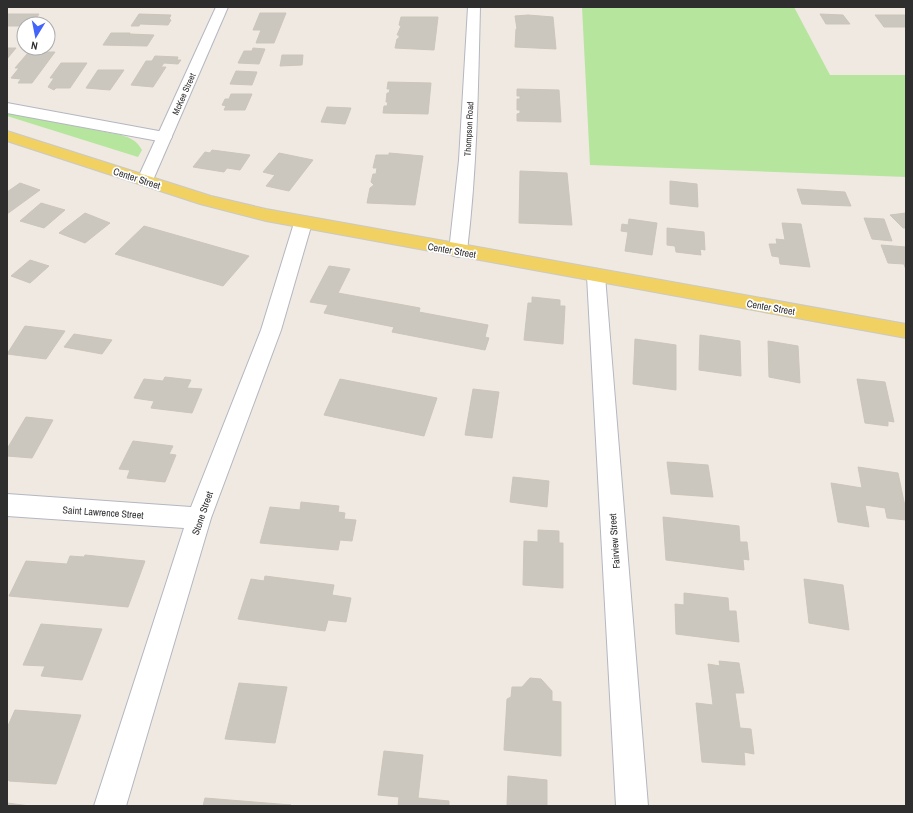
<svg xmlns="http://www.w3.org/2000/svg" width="913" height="813" font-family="'Archivo Narrow',sans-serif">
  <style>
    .green { fill: #b6e59e }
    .building { fill: #cbc7bf; stroke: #cbc5ba }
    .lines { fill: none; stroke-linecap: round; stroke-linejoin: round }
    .street-casing { stroke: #b4b7c1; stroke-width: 2 }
    .secondary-casing { stroke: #b4b7c1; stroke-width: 2 }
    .primary-casing { stroke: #c9c9c9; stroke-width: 2 }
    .street { fill: #fff; fill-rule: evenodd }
    .secondary { fill: #fff; fill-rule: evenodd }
    .primary { fill: #f2d163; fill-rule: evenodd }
    .labels { text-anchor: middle; stroke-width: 3.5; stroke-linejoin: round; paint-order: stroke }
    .far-street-label { font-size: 9px; fill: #2e2e2e; stroke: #fff }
    .street-label { font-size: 10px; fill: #2e2e2e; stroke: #fff }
  </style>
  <rect width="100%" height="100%" fill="#efe9e1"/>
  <!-- green -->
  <path class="green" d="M582 7H794L830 75H906V177L590 165Z
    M7 113 121 135C131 138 137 141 142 150L138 157 7 116Z"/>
  <!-- building -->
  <path class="building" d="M260 13H286L274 43H256L261 30H253Z
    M7 14H39L32 24H24V26H7Z
    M139 14 171 15 169 19 171 20 168 25 140 24 139 26H131Z
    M820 14 843 15 850 24H826Z
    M528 15 553 17 556 49 515 47 516 29H517L515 16Z
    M875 15H906V27H884Z
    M401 17H438L434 50 395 48 397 39 399 38V35H397L401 26 399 25Z
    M111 33H130V34L154 35 147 46 103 45Z
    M7 48H16L7 59Z
    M253 48 265 49 259 64 238 63 244 51H252Z
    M43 52H55L32 83H18L21 79 11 78 19 68H15L27 54H42Z
    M282 55H303L302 65 280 66Z
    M155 56 178 57 177 60H181L178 64 164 63 161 67H166L153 87 131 85 146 61H152Z
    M61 63H87L70 88H56L54 90 48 87 54 78H50Z
    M98 70H124L110 90 86 88Z
    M236 71 257 72 252 85 230 84Z
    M388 82 431 83 428 114 383 113 384 106H387L388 102H386L387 93H389L390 89H387Z
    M517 89 559 90 561 122 517 121V114L520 113V110H517V99H520V96H517Z
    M231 94H252L245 110H224L226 106 222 105 225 99H229Z
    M327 107 351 108 345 124 321 122Z
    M212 150 250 155 240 170 227 168 224 172 193 167 205 152 210 153Z
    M279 153 313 160 289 191 266 186 275 175 263 172Z
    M389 153 423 156 415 205 367 203 370 188 374 185 371 182 373 174H376L377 168H373L376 155H389Z
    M520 171 567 173 572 225 519 223Z
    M670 181 697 184 698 207 670 204Z
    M20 183 40 190 7 214V192Z
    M797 189 845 192 851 206 802 204Z
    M41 203 65 210 44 228 20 221Z
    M85 213 110 223 85 243 59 233Z
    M906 213V228H903L890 215Z
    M864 218 884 219 892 241 872 239Z
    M629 219 657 223 652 255 625 251 628 232 621 231 622 224 628 225Z
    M782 223 801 224 810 267 780 264 779 257 772 256 769 244H777L776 239 785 240Z
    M144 226 249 256 223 286 115 254Z
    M667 228 704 232 705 250 700 249 701 255 676 252 675 246 667 245Z
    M881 245 906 247V270L904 264 888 263Z
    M30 260 49 266 30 283 11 276Z
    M329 266 350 269 338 293 420 308 419 312 488 325 485 337 489 338 485 350 392 332 394 327 324 313 328 305 310 302Z
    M532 297 560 300V306H565L563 344 524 340 528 303H532Z
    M25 326 65 331 46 359 7 354Z
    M74 334 112 340 102 354 64 347Z
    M700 335 740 341 741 376 699 370Z
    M635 339 676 345V390L633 384Z
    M768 341 798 346 800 383 769 377Z
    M165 377 191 380 187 388 202 389 192 413 151 408 154 401 134 398 144 379 163 381Z
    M340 379 437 398 424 436 324 415Z
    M857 379 885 382 894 422 888 421V426L865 423Z
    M473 389 499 392 492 438 465 435Z
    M26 417 53 420 32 458 7 456V449Z
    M133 441 173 446 169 454 176 455 165 482 127 478 130 470 119 469Z
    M667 462 708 465 713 497 671 494Z
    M858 467 898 473 906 511V520L887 518 885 508 865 505 869 527 838 522 831 483 862 488Z
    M513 477 549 481 547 507 510 502Z
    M301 502 339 506 338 512 345 513 344 519 356 520 352 541 340 540 338 550 260 543 270 507 300 510Z
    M663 517 739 526 740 542H747L749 560 743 559 744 570 666 560Z
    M538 530 559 531V543H563V588L523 585 524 541 538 542Z
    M85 555 145 561 128 607 9 596 26 561 67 564 70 556 84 557Z
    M265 576 334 585 332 595 351 598 346 622 328 620 325 631 238 619 251 579 264 581Z
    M804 579 843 585 849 630 809 623Z
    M684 593 728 598 729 611H736L739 642 676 634 675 604 684 605Z
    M41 624 102 629 82 680 41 676 45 666 23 665Z
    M719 661 739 663 744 693H735L740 728 751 729 754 754 744 752 745 765 702 762 696 703 713 705 708 664 720 666Z
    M530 678 541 679 552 691V701L561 702V756L504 750 507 699 511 697 512 687H522Z
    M239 683 287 687 275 743 225 739Z
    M15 710 81 715 56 784 9 781 7 777V728Z
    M384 751 423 755 418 798 449 801V806H398L399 797 378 795Z
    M508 776 547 780V806H507Z
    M205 798 291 805 203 806Z
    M7 803 30 806H7Z"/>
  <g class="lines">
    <!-- street casing -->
    <g class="street-casing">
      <path id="street" d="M468 7H480C478 89 477 170 467 251L465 255 458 257 451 255 449 251 459 160Z
        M7 103 164 132 170 134 172 137 170 140 164 142 7 113Z
        M303 217 309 219 312 223 281 330 211 518 126 806H94L184 528 7 516V494L191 507 261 330 294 223 297 219Z
        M596 269 603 271 605 276 648 806H616L587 276 589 271Z"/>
    </g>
    <!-- secondary casing -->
    <g class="secondary-casing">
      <path id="secondary" d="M216 7H228L153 180 151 184 145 185 139 184 137 180Z"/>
    </g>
    <!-- primary casing -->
    <g class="primary-casing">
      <path id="primary" d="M7 131 211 196 266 209 906 324V338L266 221 200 204 7 141Z"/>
    </g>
    <!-- street -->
    <use href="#street" class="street"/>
    <!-- secondary -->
    <use href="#secondary" class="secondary"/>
    <!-- primary -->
    <use href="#primary" class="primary"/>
  </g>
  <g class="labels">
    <!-- far-street labels -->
    <g class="far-street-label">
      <text transform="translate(184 94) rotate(-66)" y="3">McKee Street</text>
      <text transform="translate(469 129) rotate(-87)" y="3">Thompson Road</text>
    </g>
    <!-- street labels -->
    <g class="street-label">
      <text transform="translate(137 178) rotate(18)" y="4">Center Street</text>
      <text transform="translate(452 250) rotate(10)" y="4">Center Street</text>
      <text transform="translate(771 307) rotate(10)" y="4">Center Street</text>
      <text transform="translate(103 512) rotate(4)" y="4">Saint Lawrence Street</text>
      <text transform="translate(202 513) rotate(-71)" y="4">Stone Street</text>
      <text transform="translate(614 541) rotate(-94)" y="4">Fairview Street</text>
    </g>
  </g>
  <!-- border -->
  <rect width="913" height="813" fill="none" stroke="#2e2e2e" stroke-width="16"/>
  <!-- north arrow -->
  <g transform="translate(36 36) rotate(190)"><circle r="19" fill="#ffffff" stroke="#ababab"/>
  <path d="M0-3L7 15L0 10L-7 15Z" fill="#4264fb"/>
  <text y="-6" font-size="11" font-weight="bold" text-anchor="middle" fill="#2e2e2e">N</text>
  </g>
</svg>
